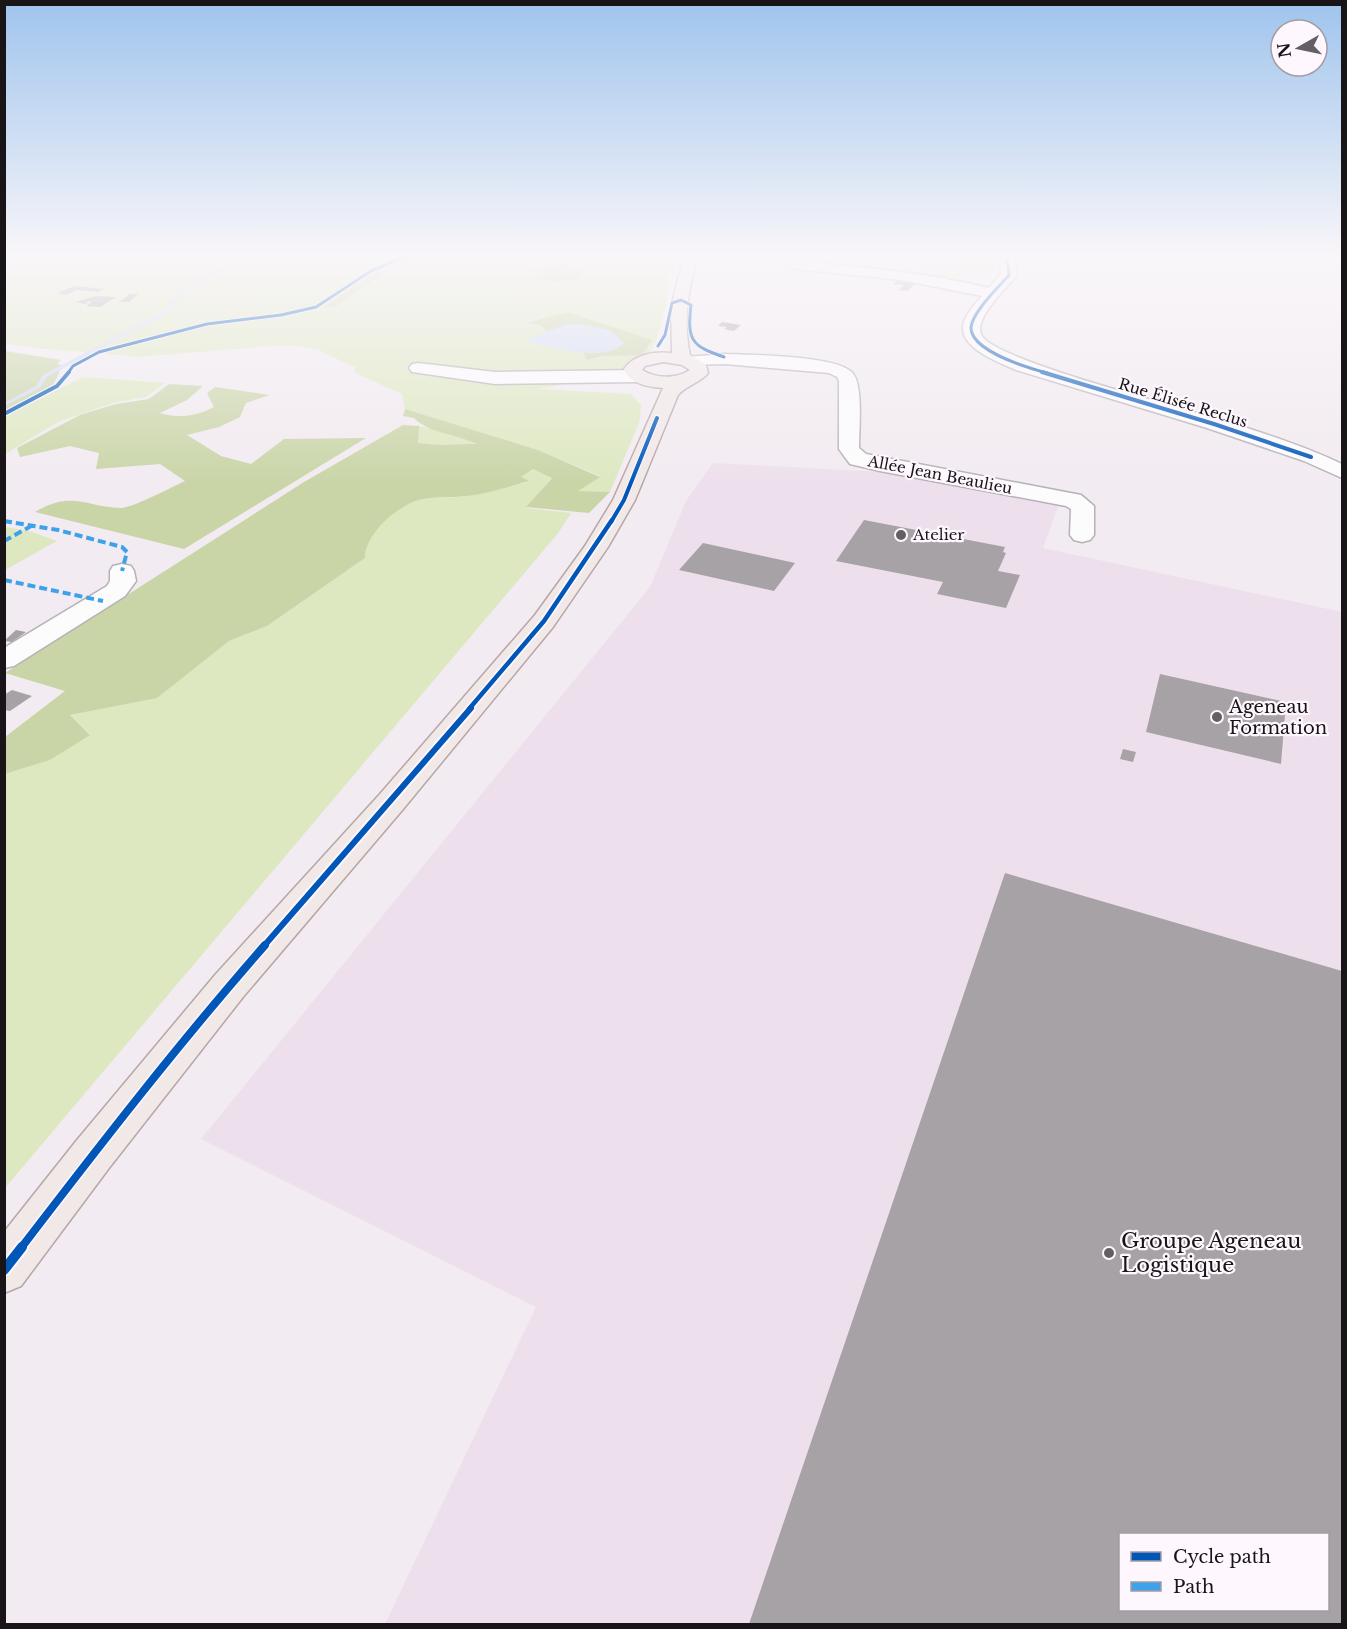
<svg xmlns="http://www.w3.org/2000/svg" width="1347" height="1629" font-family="'Libre Baskerville',serif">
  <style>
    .built { fill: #ede0ec; fill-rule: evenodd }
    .green { fill: #dde8c0 }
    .forest { fill: #c9d5a7 }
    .water { fill: #d2dcf4 }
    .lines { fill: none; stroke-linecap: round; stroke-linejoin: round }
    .stream { fill: #d2dcf4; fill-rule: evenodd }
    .building { fill: #a7a2a6; fill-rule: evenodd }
    .minor-casing { stroke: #b6b1b6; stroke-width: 3 }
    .major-casing { stroke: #b8a5a7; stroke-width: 3 }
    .minor { fill: #fdfcfd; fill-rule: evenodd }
    .major { fill: #f1e8e8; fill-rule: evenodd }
    .quiet-far1 { stroke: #3da2ea; stroke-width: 3; stroke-dasharray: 6 3; stroke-linecap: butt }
    .quiet { stroke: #3da2ea; stroke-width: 4; stroke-dasharray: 8 4; stroke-linecap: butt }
    .cycleway-far5-casing { stroke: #fff7fe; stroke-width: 4.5 }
    .cycleway-far4-casing { stroke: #fff7fe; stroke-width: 6 }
    .cycleway-far3-casing { stroke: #fff7fe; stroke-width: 8 }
    .cycleway-far2-casing { stroke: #fff7fe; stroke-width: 10 }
    .cycleway-far1-casing { stroke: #fff7fe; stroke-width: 11 }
    .cycleway-casing { stroke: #fff7fe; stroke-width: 14 }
    .cycleway-far5 { stroke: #0057b8; stroke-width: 3 }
    .cycleway-far4 { stroke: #0057b8; stroke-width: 4 }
    .cycleway-far3 { stroke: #0057b8; stroke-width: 4.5 }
    .cycleway-far2 { stroke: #0057b8; stroke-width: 6 }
    .cycleway-far1 { stroke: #0057b8; stroke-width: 8 }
    .cycleway { stroke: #0057b8; stroke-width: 10 }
    .poi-dot { fill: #645f64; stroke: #fff7fe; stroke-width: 2 }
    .labels { text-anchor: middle; stroke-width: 4.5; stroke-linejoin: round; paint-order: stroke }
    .far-street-label { font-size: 15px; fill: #181418; stroke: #fff7fe }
    .far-poi-label { font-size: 15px; fill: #181418; stroke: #fff7fe; text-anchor: start }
    .poi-label { font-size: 18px; fill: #181418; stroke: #fff7fe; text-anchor: start }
    .near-poi-label { font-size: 21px; fill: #181418; stroke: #fff7fe; text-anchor: start }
  </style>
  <rect width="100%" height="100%" fill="#f2ebf1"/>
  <!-- built -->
  <path class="built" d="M713 463 882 472 1059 504 1043 548 1342 612V1624H385L536 1307 201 1139 650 587 686 501ZM1120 1534H1328V1610H1120Z"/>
  <!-- green -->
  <path class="green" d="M4 256H676C667 273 669 291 665 309 661 324 656 349 644 360 628 375 562 384 538 389L631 394 641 405 640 420 610 492 577 491 600 476 538 450 405 409 402 394 353 372 356 368 318 350 296 346H273L138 357 100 353 128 347C116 342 110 350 97 351 67 353 35 347 5 344Z
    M975 256H1000L995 271 946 281 794 261 796 259 918 273 925 269 967 264Z
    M83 377 165 383 146 397 113 403 58 422 5 454V416Z
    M419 426 450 433 479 445C458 443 439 446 417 443Z
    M533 469 552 477 526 508 571 513 559 532 5 1188V774L50 760 90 734 70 715 156 698 229 641 267 626 365 558C365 534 396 506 419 500 436 496 453 499 470 495 490 492 509 487 528 482L520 477Z
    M5 527 29 531 57 541 5 570Z"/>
  <!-- forest -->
  <path class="forest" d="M415 256H434L389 270 335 307H325L366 277Z
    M562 256H607L598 258 600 262 589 263 590 266 566 265 570 269H584L580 280 559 282 529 280 541 273 532 272V268L558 264 549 262 561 260 560 257Z
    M567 312 652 340 642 355 602 356 587 360 583 352 596 353 578 324 547 331 540 325 527 323Z
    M5 351 61 360 57 364 63 365 53 385 5 412Z
    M169 384 203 386 187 400 160 413C179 419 196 416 214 407L207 393 215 387 270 395 246 403 240 417 219 427 187 435 221 456 251 464 284 439 366 438 184 549 35 512C73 490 84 507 121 508 132 508 172 487 185 481L160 464 96 469 99 453 70 446 20 457 17 448 80 415 116 404 149 399Z
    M405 409 538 450 600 477 578 491 610 492 589 513 526 507 552 478 533 469 521 477 529 481C508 487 488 494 466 496 451 498 435 496 419 500 397 506 365 534 365 558L267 626 229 641 157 698 70 715 90 735 50 760 5 774V737L65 691 5 673 304 482 403 425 419 426 418 443C438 446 457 444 477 444 456 434 428 433 414 418L403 416Z"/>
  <!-- water -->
  <path class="water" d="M578 324 609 330 625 343C603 363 555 348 529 342V339L565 325Z"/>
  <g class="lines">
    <!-- stream -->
    <path class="stream" d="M247 256H252L191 287 172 305 173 310 47 377 40 388 4 406V403L36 386 43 375 169 308 168 304 189 285Z"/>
  </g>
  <!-- building -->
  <path class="building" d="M899 278 932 283 929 286 915 284 907 291 898 290 904 285 893 284Z
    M75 286 105 289 98 292 76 290 66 295 57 293Z
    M130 294H138L129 302H119Z
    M96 296 116 297 100 307 86 306 92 302 89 301 85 304 75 302Z
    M722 322 741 325 734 331 724 329 727 327 718 326Z
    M864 520 1005 547 1003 552 1006 553 998 571 1020 575 1006 608 937 594 943 582 836 561Z
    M703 543 795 563 774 591 679 570Z
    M16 630 26 632 12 642 4 641Z
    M1160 674 1286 702 1281 764 1146 732Z
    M12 690 32 696 10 711 4 710V695Z
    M1123 749 1136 752 1133 762 1120 759Z
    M1005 873 1342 971V1624H749ZM1120 1534H1328V1610H1120Z"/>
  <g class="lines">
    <!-- minor casing -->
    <g class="minor-casing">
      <path id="minor" d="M1000 256H1014L1017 275C1007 288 972 319 982 336 997 361 1184 408 1222 420 1263 433 1304 446 1342 464V478L1304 461 1207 428 1016 370C1000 363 962 349 963 328 963 317 975 304 982 296L901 280 796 269 789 265 796 261C861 267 925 272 989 288L1001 274Z
        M725 354C748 355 844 355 854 375 863 389 859 430 859 448L866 454 1081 495 1094 506V535L1090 540 1082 542 1074 540 1070 535 1071 509 1066 506 880 471 850 464 839 449V381L837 377 829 373 725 364 685 365 682 361 685 357Z
        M418 363 495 372 638 370 645 372 647 376 645 380 638 382 495 384 412 372 409 368 412 364Z
        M122 564 131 566 134 571 136 581 125 596 14 666 4 668V648L107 586 110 581V571L113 566Z"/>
    </g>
    <!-- major casing -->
    <g class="major-casing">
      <path id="major" d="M684 256H698C688 288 683 322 690 355L706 365 708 373C700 383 687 385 678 395L635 500 608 547 553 627 404 808 243 997 109 1168 21 1286 4 1293V1232L77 1140 215 975 380 794 535 615 585 546 613 500 663 388C649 387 629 384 624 369 634 354 655 351 672 353L671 307ZM663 362 682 365 690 370C676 379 657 379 642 370L645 366Z"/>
    </g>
    <!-- minor -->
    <use href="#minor" class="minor"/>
    <!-- major -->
    <use href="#major" class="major"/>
    <!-- quiet-far1 -->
    <path class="quiet-far1" d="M4 521 7 522"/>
    <!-- quiet -->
    <path class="quiet" d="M4 521 58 530 122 547 127 552 122 571
      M4 541 33 525
      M4 580 103 601"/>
    <!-- cycleway-far5 casing -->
    <g class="cycleway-far5-casing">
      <path id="cycleway-far5" d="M1007 256 1009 275C999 287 973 311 971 327 970 351 1029 368 1047 373
        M658 346 665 335 672 303 681 300 691 305C687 340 691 346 724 357
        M68 373 73 366 99 352 207 324 281 315 316 307 371 271 407 256"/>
    </g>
    <!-- cycleway-far4 casing -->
    <g class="cycleway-far4-casing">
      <path id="cycleway-far4" d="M1042 372 1214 424 1311 457
        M4 414 57 386 69 372
        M611 522 624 500 657 418"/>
    </g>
    <!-- cycleway-far3 casing -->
    <g class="cycleway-far3-casing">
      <path id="cycleway-far3" d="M469 709 544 621 612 520"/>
    </g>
    <!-- cycleway-far2 casing -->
    <g class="cycleway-far2-casing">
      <path id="cycleway-far2" d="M263 947 471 708"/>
    </g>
    <!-- cycleway-far1 casing -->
    <g class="cycleway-far1-casing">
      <path id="cycleway-far1" d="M21 1248C100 1145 179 1043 265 945"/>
    </g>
    <!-- cycleway casing -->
    <g class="cycleway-casing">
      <path id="cycleway" d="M4 1270 22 1247"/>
    </g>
    <!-- cycleway-far5 -->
    <use href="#cycleway-far5" class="cycleway-far5"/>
    <!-- cycleway-far4 -->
    <use href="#cycleway-far4" class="cycleway-far4"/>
    <!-- cycleway-far3 -->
    <use href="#cycleway-far3" class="cycleway-far3"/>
    <!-- cycleway-far2 -->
    <use href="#cycleway-far2" class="cycleway-far2"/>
    <!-- cycleway-far1 -->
    <use href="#cycleway-far1" class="cycleway-far1"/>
    <!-- cycleway -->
    <use href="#cycleway" class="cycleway"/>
  </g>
  <!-- sky -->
  <linearGradient id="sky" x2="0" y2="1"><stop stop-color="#9fc4ed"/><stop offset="0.53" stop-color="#f9f6f9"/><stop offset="1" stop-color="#f9f6f9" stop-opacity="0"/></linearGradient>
  <rect width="1347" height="484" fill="url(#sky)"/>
  <!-- markers -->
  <g class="poi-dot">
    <circle cx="901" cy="535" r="6"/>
    <circle cx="1217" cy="717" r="6"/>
    <circle cx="1109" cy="1253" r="6"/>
  </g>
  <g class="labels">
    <!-- far-street labels -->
    <g class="far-street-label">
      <text transform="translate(1183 403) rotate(17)" y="5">Rue Élisée Reclus</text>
      <text transform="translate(940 475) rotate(11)" y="5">Allée Jean Beaulieu</text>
    </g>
    <!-- far-poi labels -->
    <g class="far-poi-label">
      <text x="913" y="540">Atelier</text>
    </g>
    <!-- poi labels -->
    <g class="poi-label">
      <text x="1229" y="713">Ageneau<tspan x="1229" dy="21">Formation</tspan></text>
    </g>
    <!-- near-poi labels -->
    <g class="near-poi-label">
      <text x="1121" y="1248">Groupe Ageneau<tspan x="1121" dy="24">Logistique</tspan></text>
    </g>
  </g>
  <!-- border -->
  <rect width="1347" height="1629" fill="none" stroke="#181418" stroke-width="12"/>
  <!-- legend -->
  <rect x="1119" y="1533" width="210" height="78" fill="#fff7fe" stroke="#a39ca2" stroke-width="1.5"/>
  <rect x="1131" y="1552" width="30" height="9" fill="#0057b8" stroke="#a39ca2" stroke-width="1.5"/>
  <text x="1173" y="1563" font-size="18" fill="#181418">Cycle path</text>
  <rect x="1131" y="1582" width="30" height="9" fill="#3da2ea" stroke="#a39ca2" stroke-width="1.5"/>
  <text x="1173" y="1593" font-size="18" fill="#181418">Path</text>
  <!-- north arrow -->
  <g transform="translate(1299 48) rotate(261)"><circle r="28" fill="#fff7fe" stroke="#a39ca2" stroke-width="1.5"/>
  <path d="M0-4.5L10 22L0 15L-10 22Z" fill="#645f64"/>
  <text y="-9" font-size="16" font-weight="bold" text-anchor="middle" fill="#181418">N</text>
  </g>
</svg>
